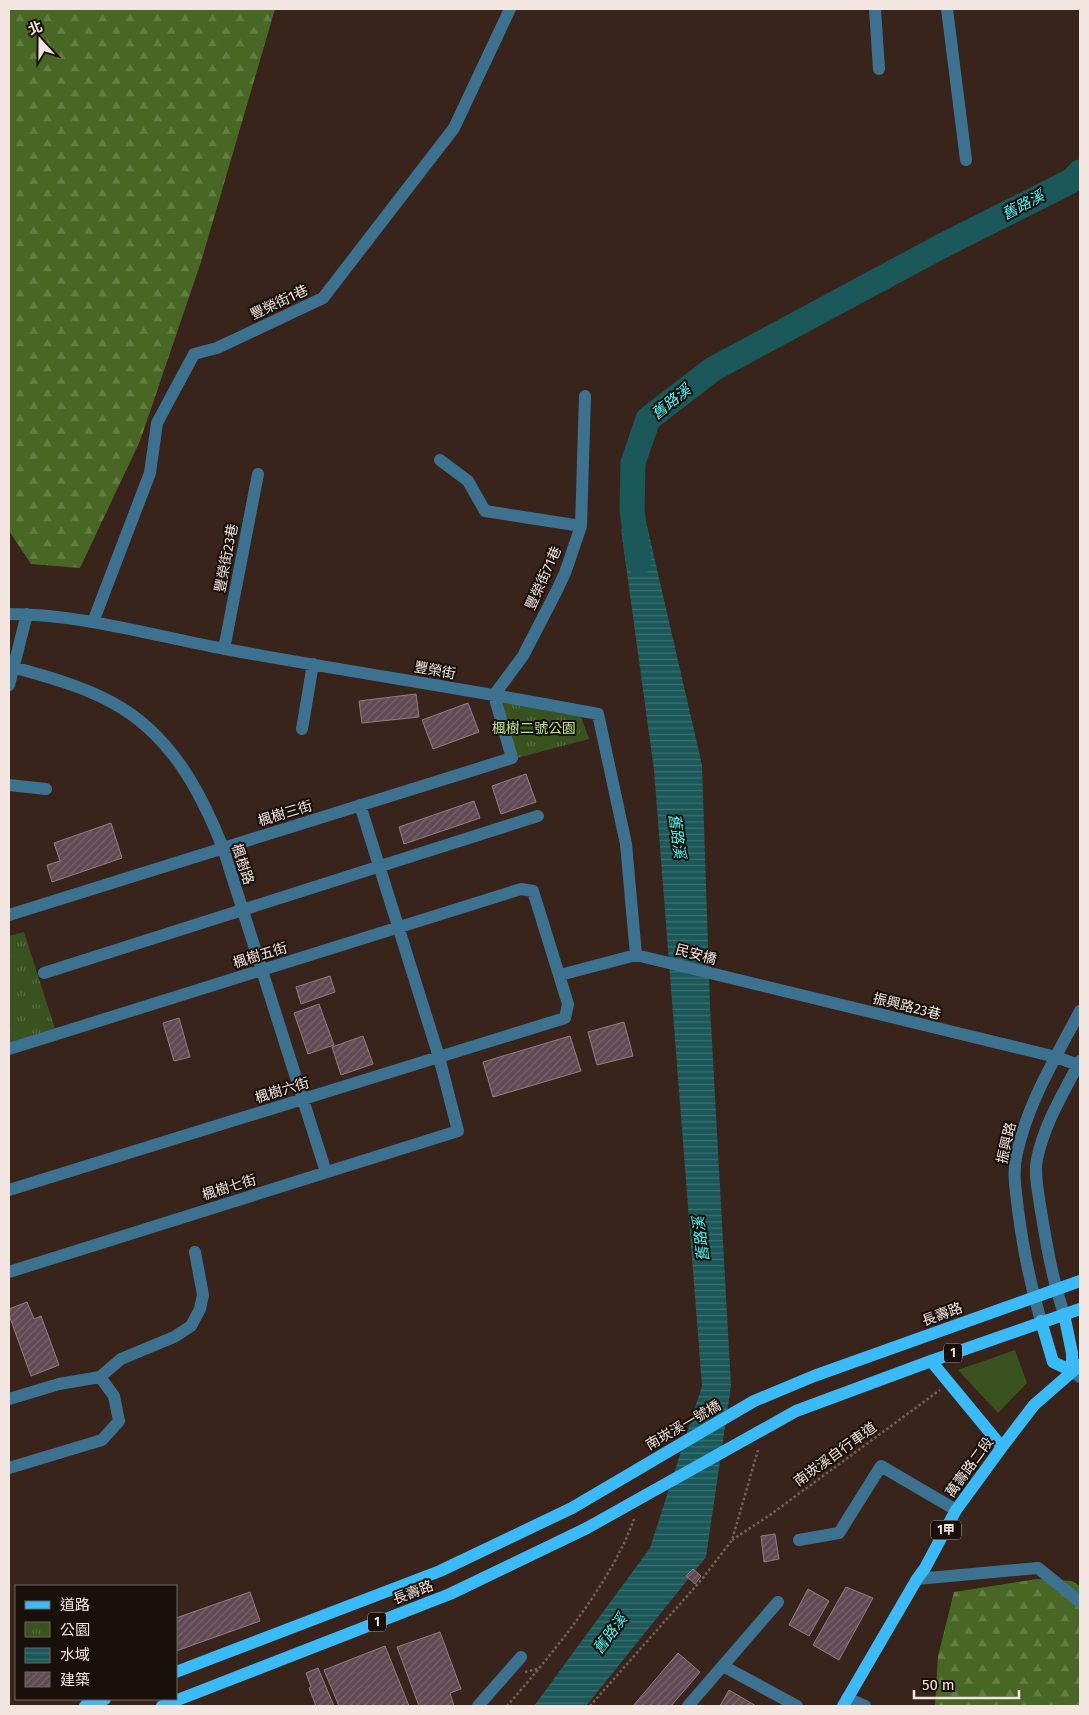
<svg xmlns="http://www.w3.org/2000/svg" width="1089" height="1715" font-family="'Fira Sans','Noto Sans TC',sans-serif">
  <style>
    .green { fill: #3a521f }
    .forest { fill: url(#forest-firs) }
    .park { fill: url(#park-tufts) }
    .water { fill: url(#water-rules) }
    .lines { fill: none; stroke-linecap: round; stroke-linejoin: round }
    .river { stroke: #1b5859; stroke-width: 25 }
    .building { fill: url(#building-hatch); stroke: #957b85 }
    .path { stroke: #736158; stroke-width: 2.5; stroke-dasharray: 2.5 2.5; stroke-linecap: butt }
    .minor { stroke: #3c728f; stroke-width: 12 }
    .major { stroke: #3abaf6; stroke-width: 12 }
    .labels { text-anchor: middle; stroke-width: 4; stroke-linejoin: round; paint-order: stroke }
    .shield { fill: #19100b; stroke: #b2a59f; stroke-width: 1 }
    .shield-label { font-size: 12px; font-weight: bold; fill: #f3e5df }
    .street-label { font-size: 14px; fill: #f3e5df; stroke: #19100b }
    .park-label { font-size: 14px; fill: #b7e789; stroke: #19100b }
    .water-label { font-size: 15px; font-style: italic; fill: #50f4f5; stroke: #19100b }
  </style>
  <defs>
    <pattern id="forest-firs" width="22" height="20" patternUnits="userSpaceOnUse" patternTransform="scale(1.25)"><rect width="22" height="20" fill="#486724"/><path d="M5 1l3.5 6h-7zM16 11l3.5 6h-7z" fill="#637d43"/></pattern>
    <pattern id="park-tufts" width="24" height="20" patternUnits="userSpaceOnUse" patternTransform="scale(1.25)"><rect width="24" height="20" fill="#3a521f"/><path d="M3 7l-1-3M5 7V3M7 7l1-3M15 17l-1-3M17 17v-4M19 17l1-3" fill="none" stroke="#576b3f"/></pattern>
    <pattern id="water-rules" width="6" height="5" patternUnits="userSpaceOnUse" patternTransform="scale(1.25)"><rect width="6" height="5" fill="#1b5859"/><path d="M0 2.5h6" fill="none" stroke="#3d7070"/></pattern>
    <pattern id="building-hatch" width="6" height="6" patternUnits="userSpaceOnUse" patternTransform="scale(1.25)"><rect width="6" height="6" fill="#614953"/><path d="M-1 1l2-2M0 6l6-6M5 7l2-2" fill="none" stroke="#78636b"/></pattern>
  </defs>
  <rect width="100%" height="100%" fill="#38241a"/>
  <!-- green -->
  <path class="green" d="M1015 1350 1027 1383 998 1413 958 1370Z"/>
  <!-- forest -->
  <path class="forest" d="M9 9H275L201 262 140 441 80 568 31 564 9 531Z
    M1037 1579 1072 1581 1080 1586V1706H935L938 1656 954 1592Z"/>
  <!-- park -->
  <path class="park" d="M499 696 580 714 589 739 517 758Z
    M24 932 55 1029 9 1044V936Z"/>
  <!-- water -->
  <path class="water" d="M647 526 702 765 710 1006 731 1386 706 1557 586 1706H534L650 1548 702 1386 654 770 621 529Z"/>
  <g class="lines">
    <!-- river -->
    <path class="river" d="M639 562 632 510 633 463 648 419 713 369 940 247 1071 181 1080 172"/>
  </g>
  <!-- building -->
  <path class="building" d="M416 694 419 717 362 723 359 701Z
    M468 703 479 732 433 749 422 720Z
    M526 774 536 802 501 814 492 786Z
    M474 801 480 818 404 844 399 827Z
    M111 823 122 858 52 882 47 865 60 861 54 843Z
    M330 976 335 992 301 1004 296 987Z
    M319 1004 334 1045 308 1054 294 1013Z
    M179 1018 190 1057 174 1061 163 1023Z
    M624 1022 633 1056 597 1065 588 1032Z
    M363 1036 373 1064 341 1075 332 1047Z
    M570 1036 581 1071 493 1097 483 1062Z
    M27 1302 34 1319 41 1316 59 1365 31 1376 9 1315V1309Z
    M775 1534 779 1559 764 1562 761 1536Z
    M693 1569 701 1576 695 1584 686 1576Z
    M846 1587 873 1598 839 1660 813 1645Z
    M808 1589 829 1601 809 1636 789 1625Z
    M250 1592 260 1621 176 1651V1618Z
    M440 1632 461 1689 450 1693 454 1706H419L397 1647Z
    M385 1646 409 1706H339L324 1670Z
    M678 1653 700 1672 671 1706H633Z
    M318 1668 334 1706H316L309 1688 311 1687 306 1673Z
    M729 1690 756 1706H720Z"/>
  <g class="lines">
    <!-- path -->
    <path class="path" d="M732 1540 770 1515 940 1390
      M525 1672 537 1669
      M507 1706C552 1654 611 1584 634 1519
      M590 1706 703 1578 732 1540 758 1450"/>
    <!-- minor -->
    <path class="minor" d="M875 9 879 69
      M947 9 966 160
      M440 460 468 481 485 511 581 526
      M9 614C82 614 154 636 225 649 349 672 474 690 598 714L626 844 636 955
      M93 622 150 473 157 423 194 354 217 348 323 298 454 128 510 9
      M224 649 258 474
      M9 666C44 676 81 685 113 703 170 734 200 790 223 848L326 1172
      M9 685 27 614
      M302 729 313 664
      M9 785 46 789
      M9 915 512 758 494 695 523 656 556 592 565 573 581 526 585 396
      M44 973 538 816
      M560 975 636 955 1056 1057 1078 1065
      M9 1049 521 889 533 891 568 1004 565 1018 9 1190
      M9 1272 458 1131 439 1057 360 805
      M1064 1314C1052 1278 1046 1242 1040 1205 1038 1190 1034 1174 1037 1159 1045 1122 1063 1094 1080 1061
      M1041 1321C1030 1284 1023 1248 1018 1210 1016 1191 1012 1172 1017 1153 1028 1102 1056 1057 1080 1011
      M1072 1371 1080 1377
      M9 1399 59 1384 100 1377 121 1359 174 1337 191 1326 200 1309 203 1295 195 1252
      M9 1468 102 1440 119 1421 114 1396 100 1377
      M799 1540 839 1533 881 1466 956 1510
      M917 1579 1038 1568 1080 1602
      M723 1666 797 1706
      M847 1698 865 1706
      M478 1706 521 1657
      M688 1706 778 1602"/>
    <!-- major -->
    <path class="major" d="M1064 1314 1072 1353V1371
      M1041 1321 1053 1362 1072 1371
      M931 1361 1002 1447
      M176 1672 440 1571 572 1508 754 1401 814 1376 1080 1281
      M85 1706 105 1699
      M162 1706 450 1594 587 1528 796 1411 931 1361 1080 1309
      M843 1706 917 1579 925 1568 956 1510 1002 1447 1034 1405 1080 1365"/>
  </g>
  <g class="labels">
    <!-- shield labels -->
    <g class="shield">
      <rect x="944" y="1343.5" width="18" height="19" rx="4"/>
      <rect x="931" y="1520.5" width="30" height="19" rx="4"/>
      <rect x="368" y="1612.5" width="18" height="19" rx="4"/>
    </g>
    <g class="shield-label">
      <text x="953" y="1357">1</text>
      <text x="946" y="1534">1甲</text>
      <text x="377" y="1626">1</text>
    </g>
    <!-- street labels -->
    <g class="street-label">
      <text transform="translate(279 302) rotate(-25)" y="5">豐榮街1巷</text>
      <text transform="translate(226 558) rotate(-79)" y="5">豐榮街23巷</text>
      <text transform="translate(543 578) rotate(-66)" y="5">豐榮街71巷</text>
      <text transform="translate(435 670) rotate(10)" y="5">豐榮街</text>
      <text transform="translate(285 813) rotate(-17)" y="5">楓樹三街</text>
      <text transform="translate(243 864) rotate(72)" y="5">楓樹路</text>
      <text transform="translate(696 954) rotate(15)" y="5">民安橋</text>
      <text transform="translate(260 955) rotate(-17)" y="5">楓樹五街</text>
      <text transform="translate(907 1006) rotate(14)" y="5">振興路23巷</text>
      <text transform="translate(282 1090) rotate(-17)" y="5">楓樹六街</text>
      <text transform="translate(1006 1143) rotate(-77)" y="5">振興路</text>
      <text transform="translate(229 1187) rotate(-17)" y="5">楓樹七街</text>
      <text transform="translate(942 1314) rotate(-20)" y="5">長壽路</text>
      <text transform="translate(683 1425) rotate(-30)" y="5">南崁溪一號橋</text>
      <text transform="translate(835 1454) rotate(-36)" y="5">南崁溪自行車道</text>
      <text transform="translate(969 1467) rotate(-54)" y="5">萬壽路二段</text>
      <text transform="translate(413 1592) rotate(-21)" y="5">長壽路</text>
    </g>
    <!-- park labels -->
    <g class="park-label">
      <text x="534" y="733">楓樹二號公園</text>
    </g>
    <!-- water labels -->
    <g class="water-label">
      <text transform="translate(1023 205) rotate(-28)" y="5">舊路溪</text>
      <text transform="translate(671 402) rotate(-39)" y="5">舊路溪</text>
      <text transform="translate(677 836) rotate(82)" y="5">舊路溪</text>
      <text transform="translate(701 1239) rotate(-97)" y="5">舊路溪</text>
      <text transform="translate(610 1634) rotate(-53)" y="5">舊路溪</text>
    </g>
  </g>
  <!-- border -->
  <rect width="1089" height="1715" fill="none" stroke="#f3e5df" stroke-width="20"/>
  <!-- legend -->
  <rect x="15" y="1585" width="162" height="115" fill="#19100b" stroke="#706560"/>
  <rect x="25" y="1601" width="25" height="8" fill="#3abaf6" stroke="#706560"/>
  <text x="60" y="1610" font-size="15" fill="#f3e5df">道路</text>
  <rect x="25" y="1622" width="25" height="15" fill="url(#park-tufts)" stroke="#706560"/>
  <text x="60" y="1635" font-size="15" fill="#f3e5df">公園</text>
  <rect x="25" y="1648" width="25" height="15" fill="url(#water-rules)" stroke="#706560"/>
  <text x="60" y="1660" font-size="15" fill="#f3e5df">水域</text>
  <rect x="25" y="1672" width="25" height="15" fill="url(#building-hatch)" stroke="#706560"/>
  <text x="60" y="1685" font-size="15" fill="#f3e5df">建築</text>
  <!-- north arrow -->
  <g transform="translate(40 40) rotate(339)" stroke="#19100b" stroke-width="4" paint-order="stroke">
  <path d="M0-4L9 19L0 12L-9 19Z" fill="#f3e5df"/>
  <text y="-8" font-size="14" font-weight="bold" text-anchor="middle" fill="#f3e5df">北</text>
  </g>
  <!-- scale -->
  <path d="M914 1690v8h105v-8" fill="none" stroke="#f3e5df" stroke-width="2.5"/>
  <text x="922" y="1690" font-size="15" fill="#f3e5df" stroke="#19100b" stroke-width="4" paint-order="stroke">50 m</text>
</svg>
